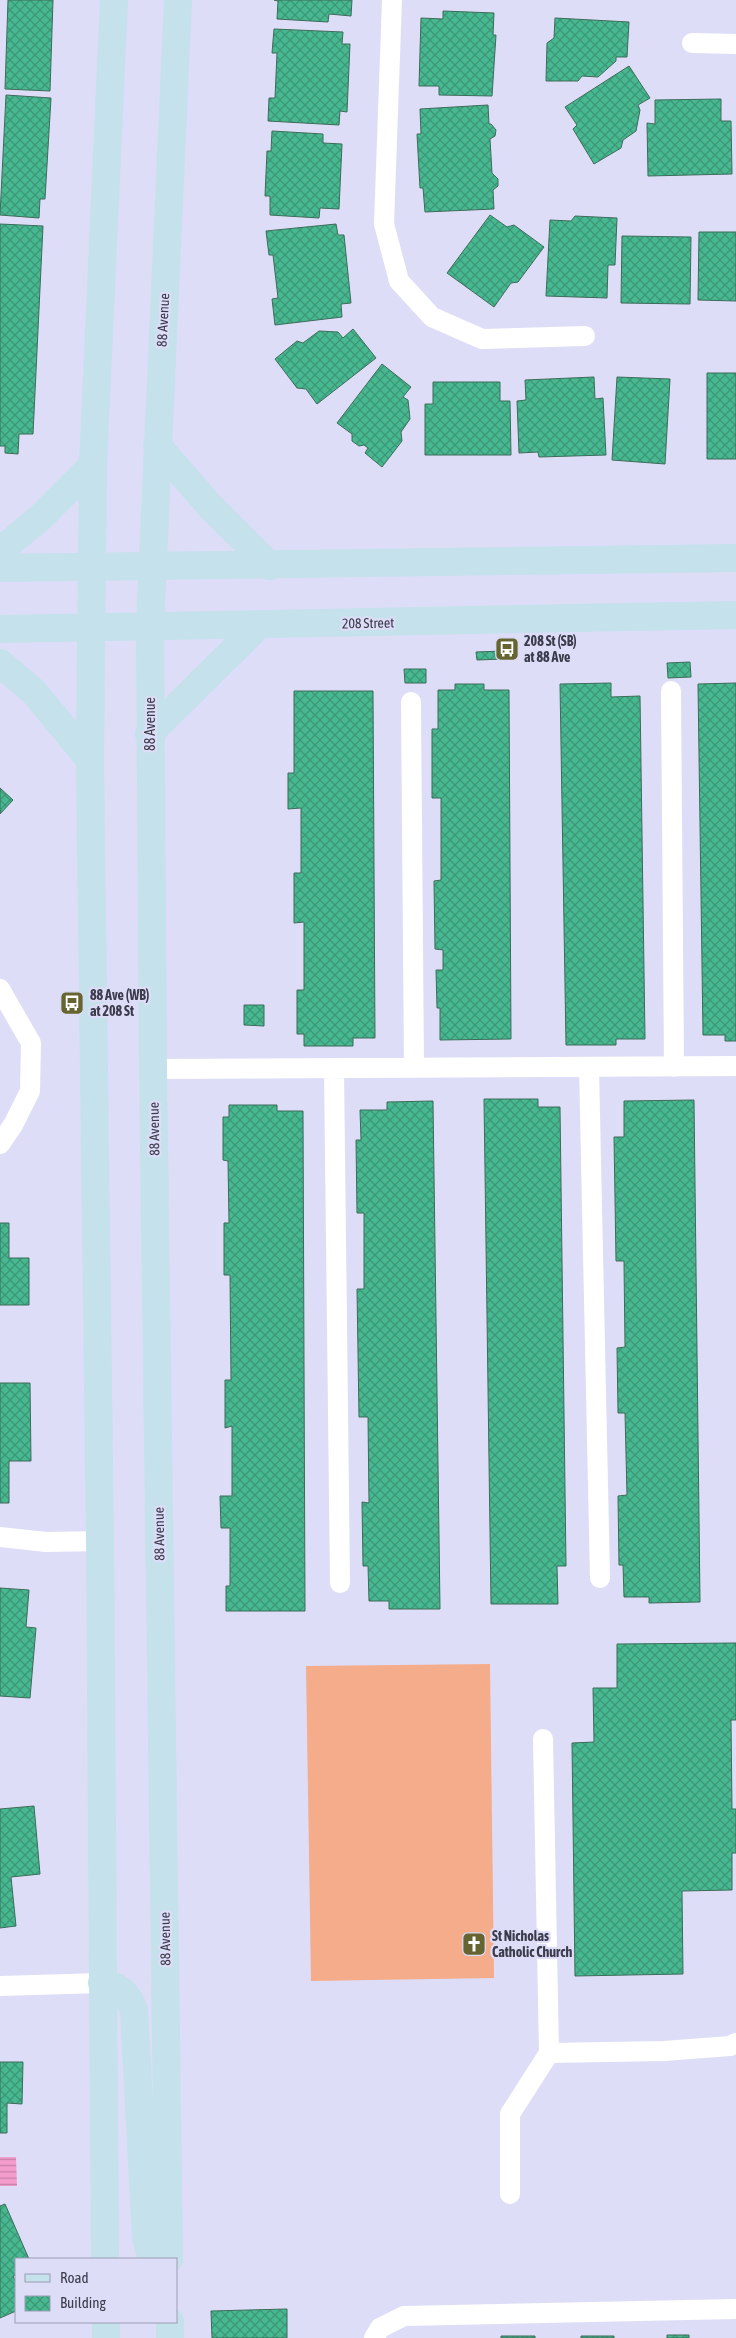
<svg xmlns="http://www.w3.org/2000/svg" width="736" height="2338" font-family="'Asap Condensed',sans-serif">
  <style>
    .garden { fill: #f5ac8a }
    .water { fill: url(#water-rules) }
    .building { fill: url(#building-cross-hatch); stroke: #3d6c59 }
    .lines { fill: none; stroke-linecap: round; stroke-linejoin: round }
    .service { stroke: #fff; stroke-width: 20 }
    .secondary { stroke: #c4e1ec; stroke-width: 28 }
    .labels { text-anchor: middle; stroke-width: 4.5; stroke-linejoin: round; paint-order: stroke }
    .street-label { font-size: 14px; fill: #3b3b4c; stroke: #ddddf8 }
    .poi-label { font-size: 14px; font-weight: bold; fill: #3b3b4c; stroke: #ddddf8; text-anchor: start }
  </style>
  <defs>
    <pattern id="water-rules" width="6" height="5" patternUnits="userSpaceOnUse" patternTransform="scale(1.25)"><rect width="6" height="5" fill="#f49dcc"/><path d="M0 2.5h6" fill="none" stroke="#c781a8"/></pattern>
    <pattern id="building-cross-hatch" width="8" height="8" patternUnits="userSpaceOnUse" patternTransform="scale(1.25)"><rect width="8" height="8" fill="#47b890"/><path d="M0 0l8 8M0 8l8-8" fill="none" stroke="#3c9778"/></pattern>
  </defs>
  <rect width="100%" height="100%" fill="#ddddf8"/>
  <!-- garden -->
  <path class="garden" d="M490 1664 494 1978 311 1981 306 1666Z"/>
  <!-- water -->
  <path class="water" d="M0 2157H16L17 2186H0Z"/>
  <!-- building -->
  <path class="building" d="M8 0H53L50 91 5 89Z
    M274 0H352L351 16 329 14 328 22 277 19 278 1Z
    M443 11 494 13 493 35H496L492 96 439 95V86H419L421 18 443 19Z
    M555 18 629 22 627 57H616V61L598 77 582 76 578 81H546L547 43 554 38Z
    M274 29 343 32 342 44H350L347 112 340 111 339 125 268 121 269 98H275L277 53H272Z
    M629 66 650 98 638 105 640 110 636 131 623 140 621 148 594 164 573 129 577 125 565 107Z
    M6 95 51 98 45 199H40L39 218 0 215Z
    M721 99V121H731L732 174 648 176 647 123 655 124V100Z
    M488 105 489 124H491L496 130 495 136 490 139 492 173 498 179V186L493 190 494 209 425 212 423 188H420L417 134H421L420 109Z
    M272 131 323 134V143L342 144 339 209 320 208 319 218 270 215V196H265L267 151H271Z
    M490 215 507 227 514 225 544 247 518 282 511 283 494 307 447 273Z
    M575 216 617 218 615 265H608L607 298 546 296 550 220 571 221Z
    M0 224 43 226 33 434H19L18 454 5 453V446H0Z
    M336 224 338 235H344L351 303 341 304 342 317 275 325 272 299 278 298 273 255H269L266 231Z
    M699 232H736V301L698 300Z
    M622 236 691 237 690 304 621 303Z
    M353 329 376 358 317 404 306 389 297 388 275 359 297 341 303 343 319 331 338 332 343 338Z
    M382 364 411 387 403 397 408 400 410 419 401 432 402 441 382 467 365 453 368 448 364 445 359 446 352 441V434L337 423Z
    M707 373H736V459H707Z
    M594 377 595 399 603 398 606 455 539 457 538 452 519 453 517 401 526 400 525 380Z
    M617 377 670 379 665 464 612 460Z
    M433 382H500V401H510L511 455H425V404H433Z
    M503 651 504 659 477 660 476 652Z
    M690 662 691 677 668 678 667 663Z
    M404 669H426V683H405Z
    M611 683V697L640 696 645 1039H616V1045H566L560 684Z
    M736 683V1041H725V1035H703L698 684Z
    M455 684H484V690H509L511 1039 440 1040V1008H437L436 970H443V950L435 949 434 881 441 880V798H432V729H438V690H455Z
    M294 691H373L375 1038H353V1046H304V1034H297V990H304V922L294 923V873H301V808L288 809V773H294Z
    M0 788 13 800 0 814Z
    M244 1005H264V1026L244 1025Z
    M484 1099H538V1107H560L566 1566H557L558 1604H491Z
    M694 1100 700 1602 649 1603V1597H624L623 1565H619L618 1496 627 1495 625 1413H618L617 1348 625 1347 624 1261H616L614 1137H624V1101Z
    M433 1101 440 1609H389V1601H369L368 1566H363L362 1502 369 1503 368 1417H359L357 1289H364V1213H357L356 1140H361L360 1110H387V1102Z
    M229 1105H277V1111H303L305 1611H226V1586H230V1528H221L220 1496H232V1426L225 1428V1380H231L230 1275H224V1223H229L228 1161 223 1160V1117H229Z
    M0 1223H9V1258H29V1305H0Z
    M0 1383H30L31 1461H9V1503H0Z
    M0 1588 29 1590 26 1627 36 1628 30 1698 0 1696Z
    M736 1643V1720H731L732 1809H736V1853H732V1890L682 1891 683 1974 575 1976 572 1743 594 1742 593 1688H617V1644Z
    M34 1806 40 1874 11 1877 16 1926 0 1928V1809Z
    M0 2062H23L22 2104 7 2103V2133H0Z
    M5 2204 29 2259H16V2275L13 2276 16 2283V2311L0 2318V2206Z
    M287 2309V2338H212L211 2311Z
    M667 2335H689V2338H667Z
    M501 2336H535V2338H501Z
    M581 2336H614V2338H581Z"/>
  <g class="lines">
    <!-- service -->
    <path class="service" d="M392 0 384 224 399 281 432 317 482 339 585 336
      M692 43 736 44
      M671 691 674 1067
      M411 702 414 1068
      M0 989 31 1043 30 1091 13 1125 0 1144
      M589 1067 600 1578
      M334 1068 340 1583
      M153 1069 736 1066
      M0 1537 46 1542 100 1541
      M0 1986 102 1983
      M549 2053 664 2051 730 2046 736 2043
      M510 2194V2114L549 2053 543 1739
      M374 2338 380 2328 404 2316 736 2309"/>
    <!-- secondary -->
    <path class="secondary" d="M157 445 210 506 270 566
      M0 551 41 517 93 465
      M0 568 736 558
      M0 629 736 615
      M0 663 34 692 90 760
      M149 734 258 626
      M102 1983C118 1985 128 1994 134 2010L146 2237 152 2259
      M105 2259 100 1541 90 760 93 465 114 0
      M169 2259 153 1069 150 627 178 0
      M106 2322V2338
      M170 2322V2338"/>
  </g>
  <!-- icons -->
  <defs>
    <g id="bus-square" transform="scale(1.25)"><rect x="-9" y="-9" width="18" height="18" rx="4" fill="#666430" stroke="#ddddf8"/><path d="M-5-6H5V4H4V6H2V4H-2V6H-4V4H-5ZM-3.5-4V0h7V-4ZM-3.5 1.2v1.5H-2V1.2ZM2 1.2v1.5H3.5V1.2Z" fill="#fff"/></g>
    <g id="church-square" transform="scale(1.25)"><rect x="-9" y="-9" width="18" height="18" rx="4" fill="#666430" stroke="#ddddf8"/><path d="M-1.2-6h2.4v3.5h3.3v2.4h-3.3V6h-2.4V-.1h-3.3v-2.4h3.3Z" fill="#fff"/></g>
  </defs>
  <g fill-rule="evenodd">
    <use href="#bus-square" x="507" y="649"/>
    <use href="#bus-square" x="72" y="1003"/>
    <use href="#church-square" x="474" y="1944"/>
  </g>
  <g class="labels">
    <!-- street labels -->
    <g class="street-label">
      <text transform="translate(163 320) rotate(-87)" y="5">88 Avenue</text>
      <text transform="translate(368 623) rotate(-1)" y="5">208 Street</text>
      <text transform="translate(150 724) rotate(-90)" y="5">88 Avenue</text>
      <text transform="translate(154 1129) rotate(-91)" y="5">88 Avenue</text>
      <text transform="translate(159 1534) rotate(-91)" y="5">88 Avenue</text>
      <text transform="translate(165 1939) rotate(-91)" y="5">88 Avenue</text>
    </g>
    <!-- poi labels -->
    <g class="poi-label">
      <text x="524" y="646">208 St (SB)<tspan x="524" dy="16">at 88 Ave</tspan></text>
      <text x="90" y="1000">88 Ave (WB)<tspan x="90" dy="16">at 208 St</tspan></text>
      <text x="492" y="1941">St Nicholas<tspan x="492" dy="16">Catholic Church</tspan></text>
    </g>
  </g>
  <!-- legend -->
  <rect x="15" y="2258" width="162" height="65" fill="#ddddf8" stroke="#9c9cb3"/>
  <rect x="25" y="2274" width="25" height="8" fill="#c4e1ec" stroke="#9c9cb3"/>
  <text x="60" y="2283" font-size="15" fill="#3b3b4c">Road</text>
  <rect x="25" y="2296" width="25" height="15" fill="url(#building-cross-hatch)" stroke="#9c9cb3"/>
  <text x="60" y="2308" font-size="15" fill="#3b3b4c">Building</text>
</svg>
